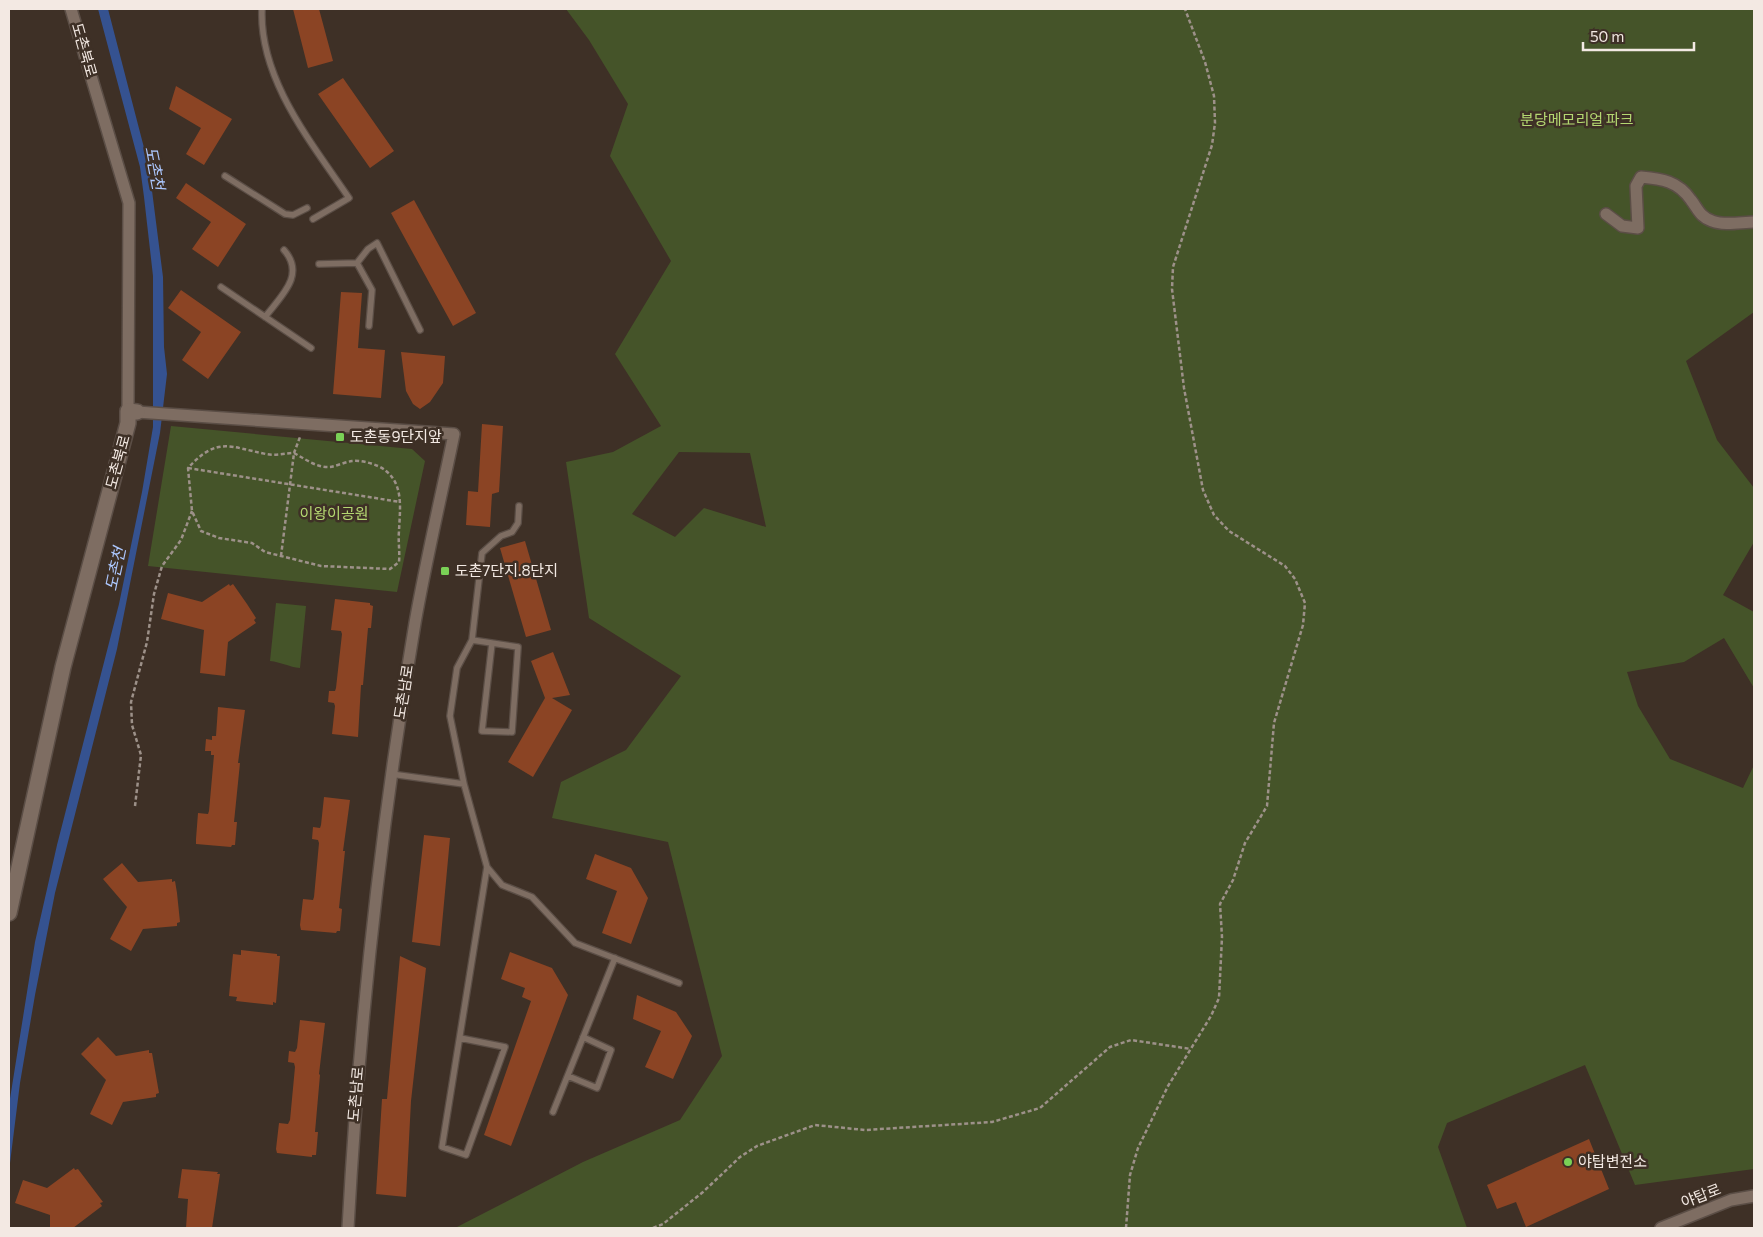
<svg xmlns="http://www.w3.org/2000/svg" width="1763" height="1237" font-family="Commissioner,'Noto Sans KR',sans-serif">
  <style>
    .green { fill: #455429; fill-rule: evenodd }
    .water { fill: #355290 }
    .building { fill: #8b4424 }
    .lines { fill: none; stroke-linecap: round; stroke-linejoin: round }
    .service-casing { stroke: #5b4e46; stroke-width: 8 }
    .minor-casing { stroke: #5b4e46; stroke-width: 14 }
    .tertiary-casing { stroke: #5b4e46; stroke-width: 18 }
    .path { stroke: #9d9189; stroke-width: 2.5; stroke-dasharray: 4 2.5; stroke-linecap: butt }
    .service { stroke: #7e6d62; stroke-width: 5.5 }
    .minor { stroke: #7e6d62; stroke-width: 11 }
    .tertiary { stroke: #7e6d62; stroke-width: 15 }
    .poi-dot { fill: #7ad156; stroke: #3e3026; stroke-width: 2 }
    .labels { text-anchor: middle; stroke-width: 5; stroke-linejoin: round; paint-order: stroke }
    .street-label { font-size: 15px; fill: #f3e9e3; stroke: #3e3026 }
    .park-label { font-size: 15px; fill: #b4d871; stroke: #3e3026 }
    .poi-label { font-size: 15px; fill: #f3e9e3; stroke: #3e3026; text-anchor: start }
    .water-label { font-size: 16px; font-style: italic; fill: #adc8ff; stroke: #3e3026 }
  </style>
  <rect width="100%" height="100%" fill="#3e3026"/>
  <!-- green -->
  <path class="green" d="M566 9H1754V312L1686 361 1717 440 1754 488V542L1723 595 1754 612V688L1724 638 1684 662 1627 672 1638 706 1670 759 1743 788 1754 765V1169L1635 1185 1585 1065 1447 1123 1438 1147 1467 1228H455L583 1162 680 1120 722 1056 668 842 552 818 561 782 626 750 681 676 589 618 566 462 613 452 661 426 615 354 671 261 610 156 628 104 589 40ZM679 452 750 453 766 527 704 508 675 537 632 514Z
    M171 426 412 449 425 461 397 592 148 566Z
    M276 603 306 606 300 668C289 667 281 662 270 661Z"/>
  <!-- water -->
  <path class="water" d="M98 9H108L149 167 163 277 164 347 167 374 160 433 117 649 55 893 35 995 20 1083 9 1171V1105L35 942 57 845 119 604 142 492 153 427V276L144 197 140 167Z"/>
  <!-- building -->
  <path class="building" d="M293 9H319L333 61 308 68Z
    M343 78 394 151 370 168 318 94Z
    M176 86 232 119 204 165 186 154 201 128 169 109Z
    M186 183 246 224 218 267 192 249 211 222 176 198Z
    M414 200 476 313 453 326 391 213Z
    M181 290 241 332 208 379 182 360 201 332 168 308Z
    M341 292 362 293 358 348 385 350 381 398 333 394Z
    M401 352 445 356 443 383 430 402 420 409 413 404 406 391Z
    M482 424 503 426 499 492 492 494 490 527 466 525 468 491 478 492Z
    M525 541 551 630 526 637 500 548Z
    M229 584 230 586 233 584 247 604 256 618 254 620 256 623 228 642 225 676 200 673 204 630 161 619 168 593 202 602Z
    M335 599 370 603V605L373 606 371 628H368L363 685H361L358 737 332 734 335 706 334 703 328 702 329 691H335L336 688 342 634 341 631 331 630Z
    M553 652 570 695 552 698 572 710 533 777 508 762 545 698 531 661Z
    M218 707 245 710 238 763H240L234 822H237L235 845H232L231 847 196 844V839L198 813 208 814 209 811 214 755H211V751H205L206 739 212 740V736H216Z
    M324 797 350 800 343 851H345L339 908 342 909 340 931H337L336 933 301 930 300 925 303 899 313 900 314 897 319 843 318 840 312 839 313 827 320 828 321 825Z
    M424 835 450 838 440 946 412 942Z
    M595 854 631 868 648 898 631 944 602 933 617 891 586 879Z
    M122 863 138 882 172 879V882L175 881 177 893 180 922 177 923V926L143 929 131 951 110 939 127 907 103 879Z
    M241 950 277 954V956H280L276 1003 273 1002V1005L236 1001 237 997 229 996 233 954 241 955Z
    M510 952 552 968 568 995 511 1146 484 1135 531 1001 522 997 525 988 501 979Z
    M400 956 426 968 411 1101 406 1197 376 1194 382 1099H387Z
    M637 995 676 1012 692 1036 673 1079 645 1067 661 1031 633 1019Z
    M300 1020 325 1023 319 1074 320 1075 315 1132H318L316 1155H312V1157L277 1153 276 1149 279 1123 288 1124 290 1120 295 1067 294 1063 288 1062 289 1051 295 1052 297 1048Z
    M98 1037 116 1056 149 1050V1053H152L159 1093 156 1094V1097L123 1102 112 1125 90 1114 106 1080 81 1054Z
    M1589 1139 1609 1189 1526 1227 1516 1202 1497 1209 1487 1185Z
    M74 1168 75 1170 78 1169 103 1202 100 1203 102 1206 73 1228H50V1215L15 1203 23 1180 47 1188Z
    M182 1169 218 1172 217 1174H220L212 1228H186L188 1199 178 1198Z"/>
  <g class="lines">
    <!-- service casing -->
    <g class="service-casing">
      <path id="service" d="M262 9C259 79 311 142 349 198L313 219
        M225 176 285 214 293 215 307 208
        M357 263 368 249 377 243 420 330
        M319 264 357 263 372 290 369 326
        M221 287 311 348
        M265 317C281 296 306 275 284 250
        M472 640 518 647 512 732 482 731 492 643
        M391 774 464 784 450 716 457 668 472 640 482 553 501 536 512 532 518 523 519 506
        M487 867 502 885 532 897 575 943 679 983
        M460 1038 505 1047 466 1155 442 1147 487 867 464 784
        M568 1076 597 1088 611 1050 583 1037
        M553 1112 615 958"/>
    </g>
    <!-- minor casing -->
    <g class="minor-casing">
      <path id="minor" d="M71 9 129 203 128 411
        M1606 214 1622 226 1638 228 1636 186 1641 177C1662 179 1678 181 1691 200 1698 209 1700 217 1712 221 1724 226 1742 222 1754 222
        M137 412 454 434C441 497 426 560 415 623 381 823 359 1026 348 1228
        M1661 1228 1731 1200 1754 1196"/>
    </g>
    <!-- tertiary casing -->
    <g class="tertiary-casing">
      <path id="tertiary" d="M9 913 63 667 128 423V411L137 412"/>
    </g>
    <!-- path -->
    <path class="path" d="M188 468 400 502
      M281 556 294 453C305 459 317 468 330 467 337 466 345 462 352 461 360 460 371 463 378 466 405 479 400 507 399 531 398 542 400 552 399 562L390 569 321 566 265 552 252 543 219 538 201 531 192 511 188 468C217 436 230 447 266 454 275 456 286 453 294 453L300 437
      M135 806 141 755 132 725 131 702 147 642 154 594 162 566 181 540 192 511
      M653 1228 663 1224 703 1192 740 1157 757 1146 815 1125 865 1130 992 1122 1040 1108 1110 1047 1131 1040 1191 1049
      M1126 1228 1130 1175 1138 1148 1168 1086 1211 1016 1219 998 1222 937 1220 904 1233 880 1245 843 1267 806 1274 723 1303 625 1305 603 1295 579 1285 566 1229 531 1214 515 1203 490 1184 388 1172 289 1173 267 1212 145 1215 123 1214 96 1205 62 1185 9"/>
    <!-- service -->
    <use href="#service" class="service"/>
    <!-- minor -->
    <use href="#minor" class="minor"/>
    <!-- tertiary -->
    <use href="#tertiary" class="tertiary"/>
  </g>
  <!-- markers -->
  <g class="poi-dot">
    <rect x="335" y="432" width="10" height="10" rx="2.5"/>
    <rect x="440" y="566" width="10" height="10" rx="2.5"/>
    <circle cx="1568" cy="1162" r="5"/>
  </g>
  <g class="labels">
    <!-- street labels -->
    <g class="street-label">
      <text transform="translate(84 50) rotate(74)" y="5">도촌북로</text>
      <text transform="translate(118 462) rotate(-75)" y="5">도촌북로</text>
      <text transform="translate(404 692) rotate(-81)" y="5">도촌남로</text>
      <text transform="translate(356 1094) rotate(-85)" y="5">도촌남로</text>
      <text transform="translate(1701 1196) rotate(-21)" y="5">야탑로</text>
    </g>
    <!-- park labels -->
    <g class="park-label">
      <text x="1577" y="125">분당메모리얼 파크</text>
      <text x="334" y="519">이왕이공원</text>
    </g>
    <!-- poi labels -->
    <g class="poi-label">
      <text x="350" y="442">도촌동9단지앞</text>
      <text x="455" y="576">도촌7단지.8단지</text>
      <text x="1578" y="1167">야탑변전소</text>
    </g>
    <!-- water labels -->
    <g class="water-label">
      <text transform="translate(155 168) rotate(79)" y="6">도촌천</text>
      <text transform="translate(115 569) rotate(-78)" y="6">도촌천</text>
    </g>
  </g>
  <!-- border -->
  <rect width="1763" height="1237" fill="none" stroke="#f3e9e3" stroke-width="20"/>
  <!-- scale -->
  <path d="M1583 42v8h111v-8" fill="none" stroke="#f3e9e3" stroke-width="2.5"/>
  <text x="1590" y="42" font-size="15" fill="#f3e9e3" stroke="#3e3026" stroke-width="4" paint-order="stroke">50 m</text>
</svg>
